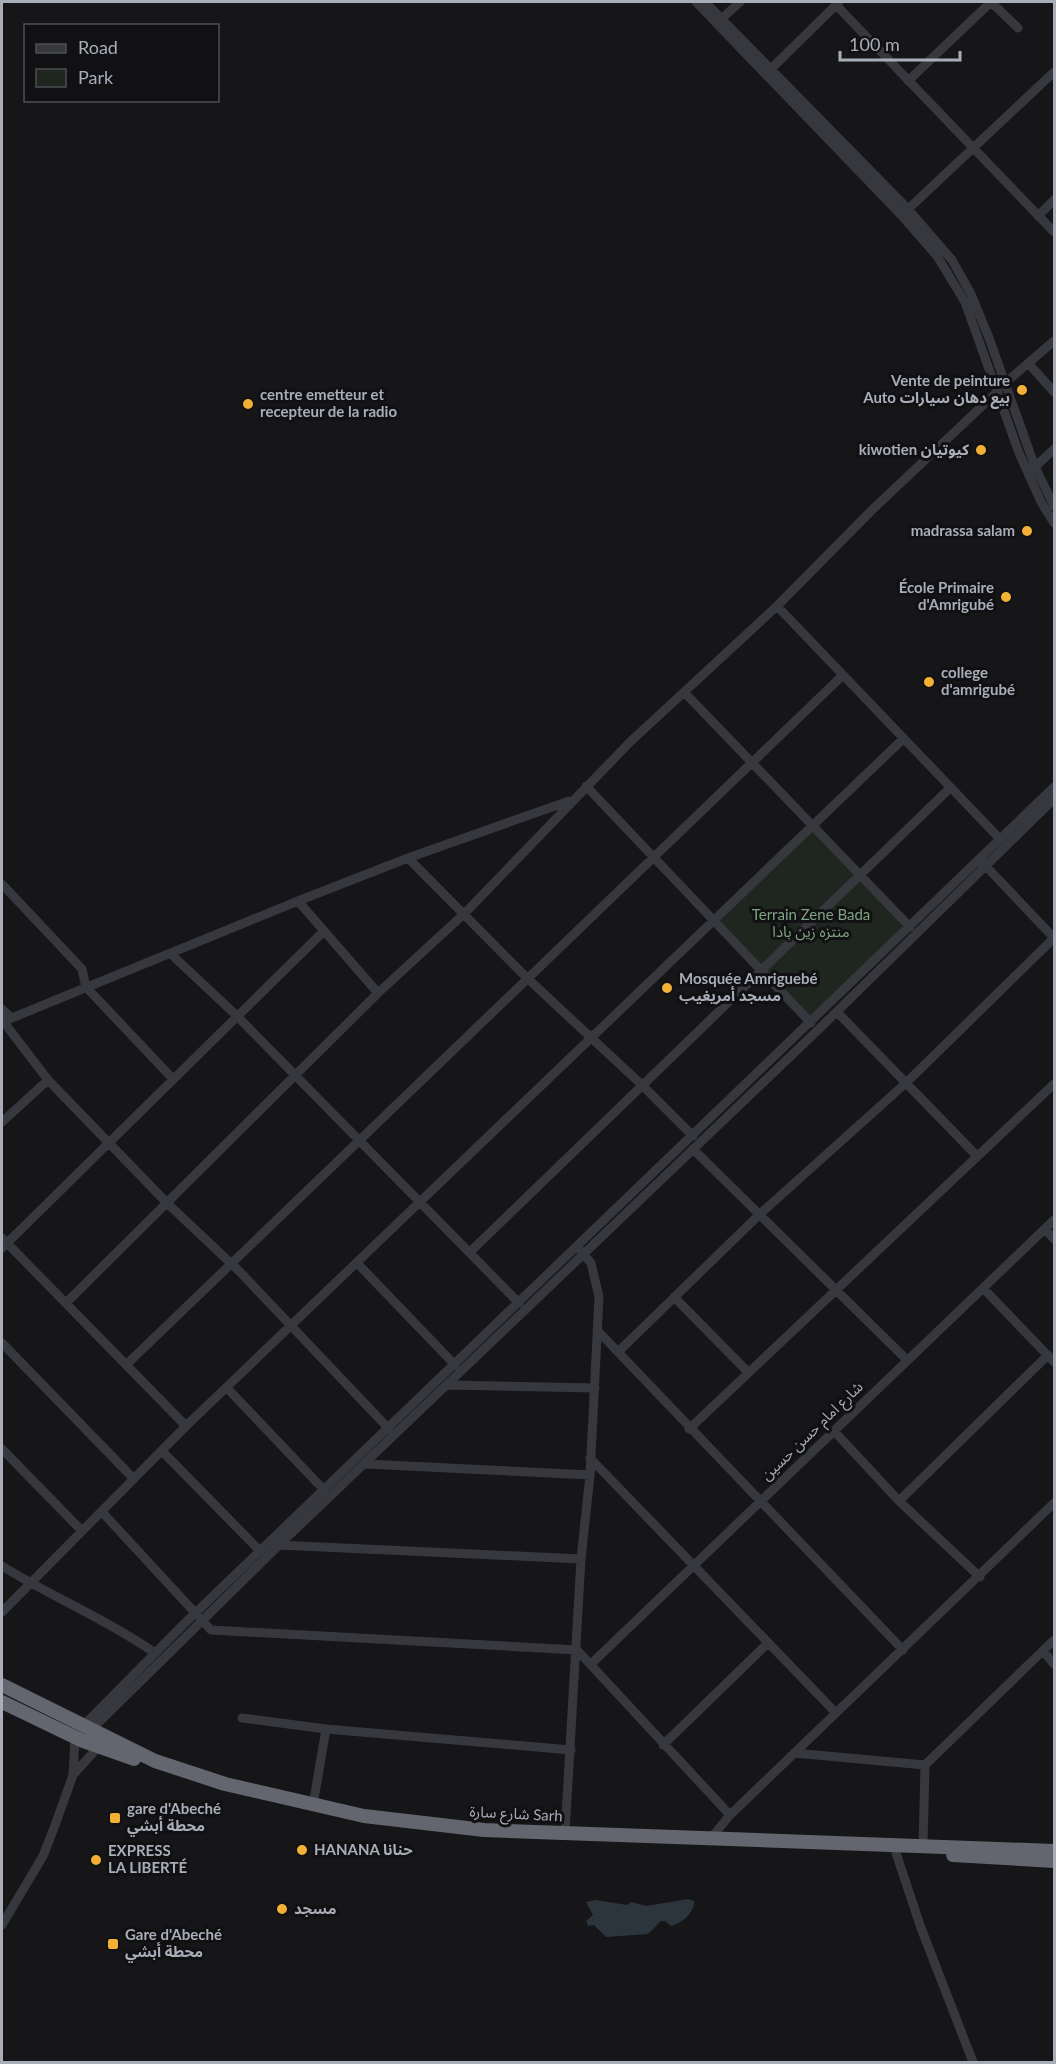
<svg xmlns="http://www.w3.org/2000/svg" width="1056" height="2064" font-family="Lato,'Noto Sans Arabic',sans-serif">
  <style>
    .green { fill: #1e261f }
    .water { fill: #2c353c }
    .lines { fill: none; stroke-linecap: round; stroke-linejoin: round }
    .minor { stroke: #37383d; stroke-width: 9 }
    .highway { stroke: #63666e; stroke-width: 14 }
    .poi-dot { fill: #f2b134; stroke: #111113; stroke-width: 2 }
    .labels { text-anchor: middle; stroke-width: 6; stroke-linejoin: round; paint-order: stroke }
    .poi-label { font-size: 15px; font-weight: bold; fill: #a8adb8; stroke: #111113; text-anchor: start }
    .park-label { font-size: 15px; fill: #7fa381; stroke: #111113 }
    .street-label { font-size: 15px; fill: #a8adb8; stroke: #111113 }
  </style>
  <rect width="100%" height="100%" fill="#161618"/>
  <!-- green -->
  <path class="green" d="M812 826 910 927 811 1023 713 922Z"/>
  <!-- water -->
  <path class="water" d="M688 1899 694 1901C695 1912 681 1924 671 1926L665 1921H661L648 1934 606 1937 594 1925 588 1926 586 1921 593 1915 586 1902 596 1900 627 1905 631 1902 646 1906Z"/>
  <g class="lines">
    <!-- minor -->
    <path class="minor" d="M696 2 902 216 937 256 965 302 1019 453 1041 502 1054 523
      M705 2 908 209 952 260 971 294 989 338 1035 467 1054 506
      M991 2 1018 28
      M836 5 1054 232
      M718 22 740 2
      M771 69 839 2
      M908 81 991 2
      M905 212 1054 72
      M1038 216 1054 200
      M1029 364 1054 392
      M1005 383 1054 341
      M1035 467 1054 449
      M777 606 1000 839
      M684 692 910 927
      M586 786 811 1023
      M408 858 526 977 643 1086 693 1136
      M981 861 1054 938
      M2 884 82 969 86 987 172 1078
      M298 901 378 993
      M172 955 237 1016 519 1303
      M2 1009 11 1018
      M837 1012 976 1155
      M3 1021 48 1080 167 1203 239 1271 389 1429
      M2 1022 298 901 408 858 569 801
      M2 1122 48 1080
      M693 1149 907 1360
      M1045 1229 1054 1239
      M2 1238 186 1426
      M2 1248 324 931
      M470 1252 950 788
      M358 1264 455 1365
      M983 1288 1054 1362
      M674 1297 748 1372
      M66 1303 378 993 465 913 630 742 777 606 872 510 998 391
      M597 1330 903 1650
      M2 1343 134 1479
      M619 1351 760 1214 907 1082 1054 938
      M127 1364 842 676
      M448 1385 595 1388
      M227 1388 324 1490
      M689 1429 1054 1084
      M834 1431 899 1501 980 1577
      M2 1449 82 1531
      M162 1451 260 1551
      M590 1458 836 1713
      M365 1464 590 1475
      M899 1501 1048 1355
      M102 1512 211 1630 577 1650 730 1815
      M279 1545 581 1559
      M2 1566C52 1597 106 1619 155 1653
      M2 1612 186 1426 903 739
      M1043 1651 1054 1664
      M591 1664 1054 1220
      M242 1718 326 1729 571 1750
      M83 1726 185 1623 1054 787
      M91 1730 279 1545 819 1029 1054 799
      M663 1745 768 1643
      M794 1753 925 1765
      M73 1775 98 1747
      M313 1805 326 1729
      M565 1833 581 1559 590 1475 599 1297 591 1263 579 1249
      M711 1838 730 1815 1054 1503
      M923 1845 925 1765 1054 1640
      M896 1853 921 1928 973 2062
      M2 1925 43 1856 54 1828 73 1775 75 1737"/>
    <!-- highway -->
    <path class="highway" d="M2 1685 155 1761 225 1784 364 1816 484 1830 1054 1851
      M2 1702 83 1741 134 1759
      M953 1855 1054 1861"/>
  </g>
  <!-- markers -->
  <g class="poi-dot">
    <circle cx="1022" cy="390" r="6"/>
    <circle cx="248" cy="404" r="6"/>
    <circle cx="981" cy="450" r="6"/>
    <circle cx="1027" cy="531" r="6"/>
    <circle cx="1006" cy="597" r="6"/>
    <circle cx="929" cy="682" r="6"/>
    <circle cx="667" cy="988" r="6"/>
    <rect x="109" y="1812" width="12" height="12" rx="3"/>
    <circle cx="302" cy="1850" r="6"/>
    <circle cx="96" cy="1860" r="6"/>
    <circle cx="282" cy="1909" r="6"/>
    <rect x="107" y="1938" width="12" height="12" rx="3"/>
  </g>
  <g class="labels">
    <!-- poi labels -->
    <g class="poi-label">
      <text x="1010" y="386" text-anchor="end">Vente de peinture<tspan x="1010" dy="17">Auto بيع دهان سيارات</tspan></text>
      <text x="260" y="400">centre emetteur et<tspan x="260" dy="17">recepteur de la radio</tspan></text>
      <text x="969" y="455" text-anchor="end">kiwotien كيوتيان</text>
      <text x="1015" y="536" text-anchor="end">madrassa salam</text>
      <text x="994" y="593" text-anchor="end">École Primaire<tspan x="994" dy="17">d'Amrigubé</tspan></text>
      <text x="941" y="678">college<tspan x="941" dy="17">d'amrigubé</tspan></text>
      <text x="679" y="984">Mosquée Amriguebé<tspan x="679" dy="17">مسجد أمريغيب</tspan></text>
      <text x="127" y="1814">gare d'Abeché<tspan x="127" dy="17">محطة أبشي</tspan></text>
      <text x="314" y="1855">HANANA حنانا</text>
      <text x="108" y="1856">EXPRESS<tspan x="108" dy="17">LA LIBERTÉ</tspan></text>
      <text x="294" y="1914">مسجد</text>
      <text x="125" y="1940">Gare d'Abeché<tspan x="125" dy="17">محطة أبشي</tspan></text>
    </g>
    <!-- park labels -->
    <g class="park-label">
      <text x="811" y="920">Terrain Zene Bada<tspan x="811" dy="17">منتزه زين بادا</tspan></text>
    </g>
    <!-- street labels -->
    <g class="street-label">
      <text transform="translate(812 1431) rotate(-44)" y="5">شارع امام حسن حسين</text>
      <text transform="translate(516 1814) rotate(3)" y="5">شارع سارة Sarh</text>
    </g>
  </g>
  <!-- border -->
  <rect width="1056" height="2064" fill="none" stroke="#a8adb8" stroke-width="6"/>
  <!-- legend -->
  <rect x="24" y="24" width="195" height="78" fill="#111113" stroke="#4d4f55" stroke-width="1.5"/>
  <rect x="36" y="44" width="30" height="9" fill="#37383d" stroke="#4d4f55" stroke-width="1.5"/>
  <text x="78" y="54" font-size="18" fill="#a8adb8">Road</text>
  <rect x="36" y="69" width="30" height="18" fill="#1e261f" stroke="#4d4f55" stroke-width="1.5"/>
  <text x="78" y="84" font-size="18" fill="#a8adb8">Park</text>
  <!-- scale -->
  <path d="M840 51v9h120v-9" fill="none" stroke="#a8adb8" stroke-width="3"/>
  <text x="849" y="51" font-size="18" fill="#a8adb8" stroke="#111113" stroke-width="4.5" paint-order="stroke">100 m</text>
</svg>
